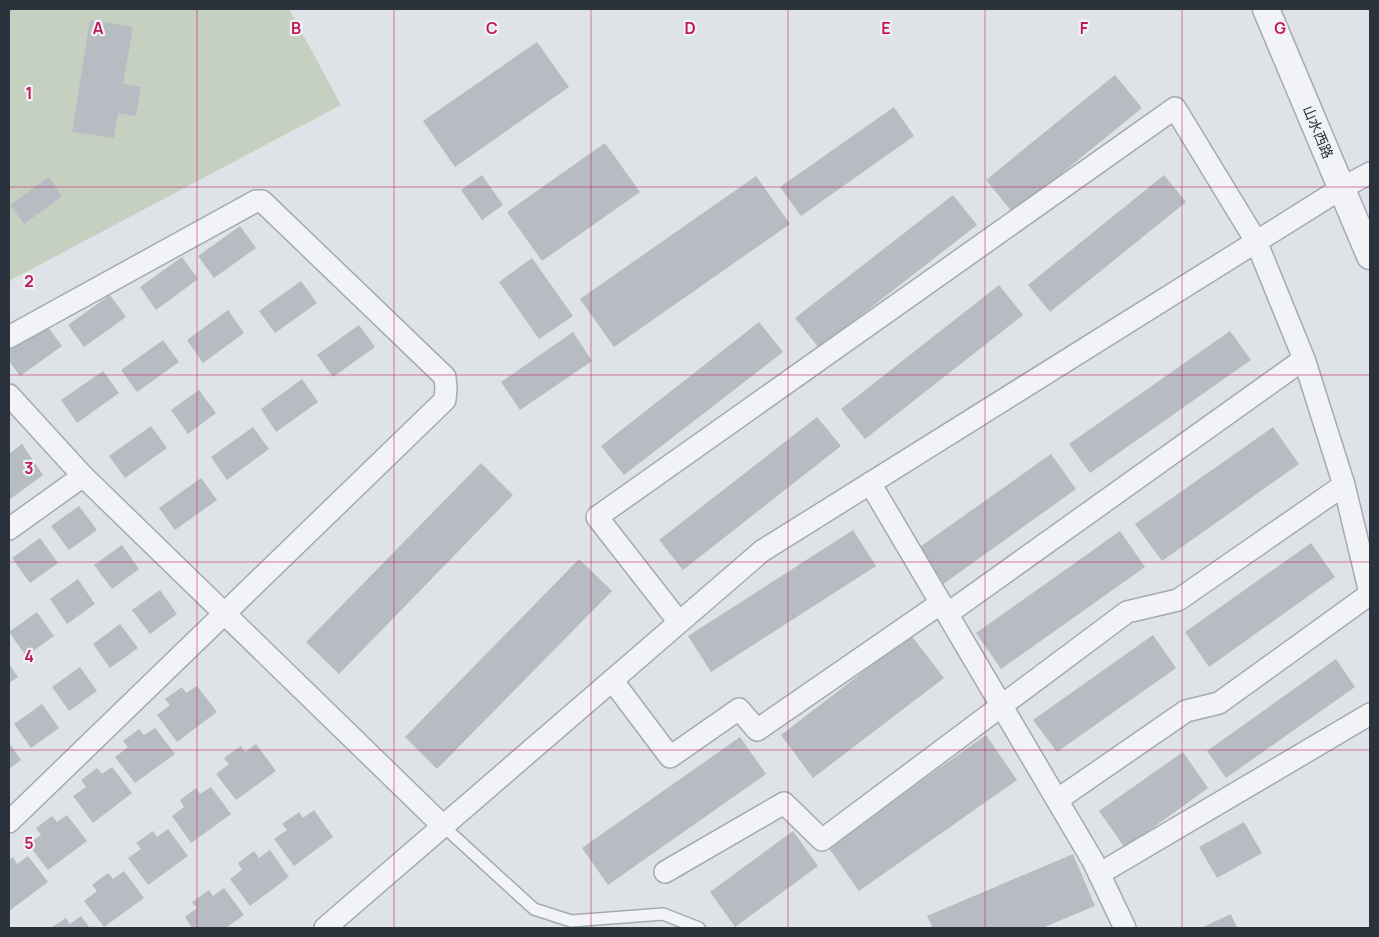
<svg xmlns="http://www.w3.org/2000/svg" width="1379" height="937" font-family="Manrope,'Noto Sans SC',sans-serif">
  <style>
    .green { fill: #c6d0c1 }
    .building { fill: #b7bcc3 }
    .lines { fill: none; stroke-linecap: round; stroke-linejoin: round }
    .service-casing { stroke: #a5aab0; stroke-width: 14 }
    .minor-casing { stroke: #a5aab0; stroke-width: 24 }
    .tertiary-casing { stroke: #a5aab0; stroke-width: 29 }
    .service { stroke: #f2f3f6; stroke-width: 11 }
    .minor { stroke: #f2f3f6; stroke-width: 21 }
    .tertiary { stroke: #f2f3f6; stroke-width: 26 }
    .grid { fill: none; stroke: #c2185b; stroke-width: 1; stroke-opacity: 0.55 }
    .labels { text-anchor: middle; stroke-width: 4.5; stroke-linejoin: round; paint-order: stroke }
    .street-label { font-size: 14px; fill: #2a323c; stroke: #eff2f5 }
    .grid-label { font-size: 16px; text-anchor: middle; font-weight: bold; fill: #c2185b; stroke: #eff2f5; stroke-width: 4.5; stroke-linejoin: round; paint-order: stroke }
  </style>
  <rect width="100%" height="100%" fill="#dfe3e7"/>
  <!-- green -->
  <path class="green" d="M9 9H289L341 105 9 281Z"/>
  <!-- building -->
  <path class="building" d="M90 20 133 27 123 84 141 87 136 116 118 113 114 138 72 132Z
    M537 42 569 87 455 167 423 121Z
    M1115 75 1142 108 1013 213 986 180Z
    M894 107 914 136 801 216 780 187Z
    M605 143 640 192 542 261 507 212Z
    M482 175 503 205 482 220 461 190Z
    M1164 175 1186 202 1050 312 1028 285Z
    M756 176 790 224 614 347 580 299Z
    M49 177 62 196 24 224 10 205Z
    M953 195 977 225 819 348 795 318Z
    M240 226 256 248 214 278 198 256Z
    M182 257 198 279 156 310 140 287Z
    M532 258 573 316 539 339 499 282Z
    M301 281 317 303 275 333 259 311Z
    M999 285 1023 315 865 439 841 409Z
    M110 295 126 317 84 347 68 325Z
    M228 310 244 333 203 363 187 340Z
    M759 322 783 352 624 475 601 446Z
    M45 323 62 346 20 376 9 361V350Z
    M359 325 375 347 333 377 317 355Z
    M1230 331 1251 360 1090 473 1069 444Z
    M573 332 592 361 520 410 501 382Z
    M163 340 179 362 137 392 121 370Z
    M103 371 119 393 77 423 61 400Z
    M302 379 318 402 276 432 261 409Z
    M199 390 216 413 188 434 171 410Z
    M817 417 841 446 683 570 659 540Z
    M151 426 167 448 125 478 109 456Z
    M253 427 269 449 227 480 211 457Z
    M1273 427 1299 464 1162 561 1135 524Z
    M22 444 43 475 9 500V454Z
    M1051 454 1076 489 942 585 917 549Z
    M481 463 513 495 339 674 306 642Z
    M201 478 217 500 175 530 159 508Z
    M79 506 97 530 69 550 51 526Z
    M853 530 876 566 711 672 688 636Z
    M1120 531 1145 567 1001 669 976 633Z
    M40 538 58 563 30 583 12 558Z
    M1311 543 1335 577 1209 667 1185 632Z
    M122 545 139 569 112 589 94 565Z
    M579 559 612 591 437 769 405 737Z
    M78 579 95 604 67 624 50 599Z
    M160 590 177 614 150 634 132 610Z
    M37 612 54 636 26 656 9 632Z
    M120 624 138 648 110 668 93 644Z
    M911 635 944 678 813 778 781 735Z
    M1153 635 1176 668 1057 752 1033 720Z
    M1336 659 1355 687 1226 778 1207 751Z
    M9 664 18 677 9 683Z
    M80 667 97 691 69 711 52 687Z
    M197 686 217 712 177 742 157 715 170 705 165 699 182 687 186 693Z
    M42 704 59 728 31 748 14 724Z
    M155 728 175 754 135 783 115 757 128 747 123 741 139 729 144 735Z
    M986 735 1017 780 859 891 828 847Z
    M740 737 766 774 608 885 582 848Z
    M9 743 21 760 9 769Z
    M256 744 276 771 236 800 216 774 229 764 224 758 241 746 245 752Z
    M1183 752 1208 788 1125 848 1099 811Z
    M112 767 132 793 93 823 73 796 86 787 81 780 97 768 102 774Z
    M211 787 231 814 191 843 172 816 184 807 180 800 196 788 200 794Z
    M314 810 333 837 294 866 274 839 287 830 282 824 299 812 303 818Z
    M67 815 87 841 48 870 28 844 41 835 36 828 52 816 57 822Z
    M1244 822 1262 853 1217 878 1199 847Z
    M168 829 188 856 148 885 128 858 141 849 136 843 153 831 157 837Z
    M793 831 818 866 735 927 710 892Z
    M270 850 289 877 250 906 230 879 242 870 238 863 254 851 259 858Z
    M1073 854 1095 906 1042 928H933L927 916Z
    M28 856 48 882 9 911V860L13 857 17 864Z
    M124 871 144 898 104 927 84 901 97 891 92 885 108 873 113 879Z
    M224 888 244 915 226 928H192L185 917 197 908 192 902 209 890 213 896Z
    M1231 914 1237 928H1201Z
    M81 916 90 928H51L66 918 70 924Z"/>
  <g class="lines">
    <!-- service casing -->
    <g class="service-casing">
      <path id="service" d="M443 826 534 909 571 921 663 914 699 928"/>
    </g>
    <!-- minor casing -->
    <g class="minor-casing">
      <path id="minor" d="M9 337 256 201H262L445 377 446 388 445 400 9 822
        M9 395 83 476 443 826
        M870 483 1093 861 1125 928
        M1344 485 1370 593
        M9 529 83 476
        M679 622 597 517 1175 108 1256 241 1304 359 947 614
        M612 680 670 757 739 709 757 730 941 603
        M1057 800 1186 711 1219 703 1370 594
        M665 872 784 803 822 840 1127 612 1178 600 1344 485 1304 359
        M1099 874 1370 714
        M325 928 762 551 1342 188 1370 173"/>
    </g>
    <!-- tertiary casing -->
    <g class="tertiary-casing">
      <path id="tertiary" d="M1266 9 1370 256"/>
    </g>
    <!-- service -->
    <use href="#service" class="service"/>
    <!-- minor -->
    <use href="#minor" class="minor"/>
    <!-- tertiary -->
    <use href="#tertiary" class="tertiary"/>
  </g>
  <!-- grid -->
  <path class="grid" d="M197 9V928M394 9V928M591 9V928M788 9V928M985 9V928M1182 9V928M9 187H1370M9 375H1370M9 562H1370M9 750H1370"/>
  <g class="labels">
    <!-- street labels -->
    <g class="street-label">
      <text transform="translate(1318 132) rotate(67)" y="5">山水西路</text>
    </g>
  </g>
  <g class="grid-label">
    <text x="98" y="34">A</text>
    <text x="296" y="34">B</text>
    <text x="492" y="34">C</text>
    <text x="690" y="34">D</text>
    <text x="886" y="34">E</text>
    <text x="1084" y="34">F</text>
    <text x="1280" y="34">G</text>
    <text x="29" y="99">1</text>
    <text x="29" y="287">2</text>
    <text x="29" y="474">3</text>
    <text x="29" y="662">4</text>
    <text x="29" y="849">5</text>
  </g>
  <!-- border -->
  <rect width="1379" height="937" fill="none" stroke="#2a323c" stroke-width="20"/>
</svg>
